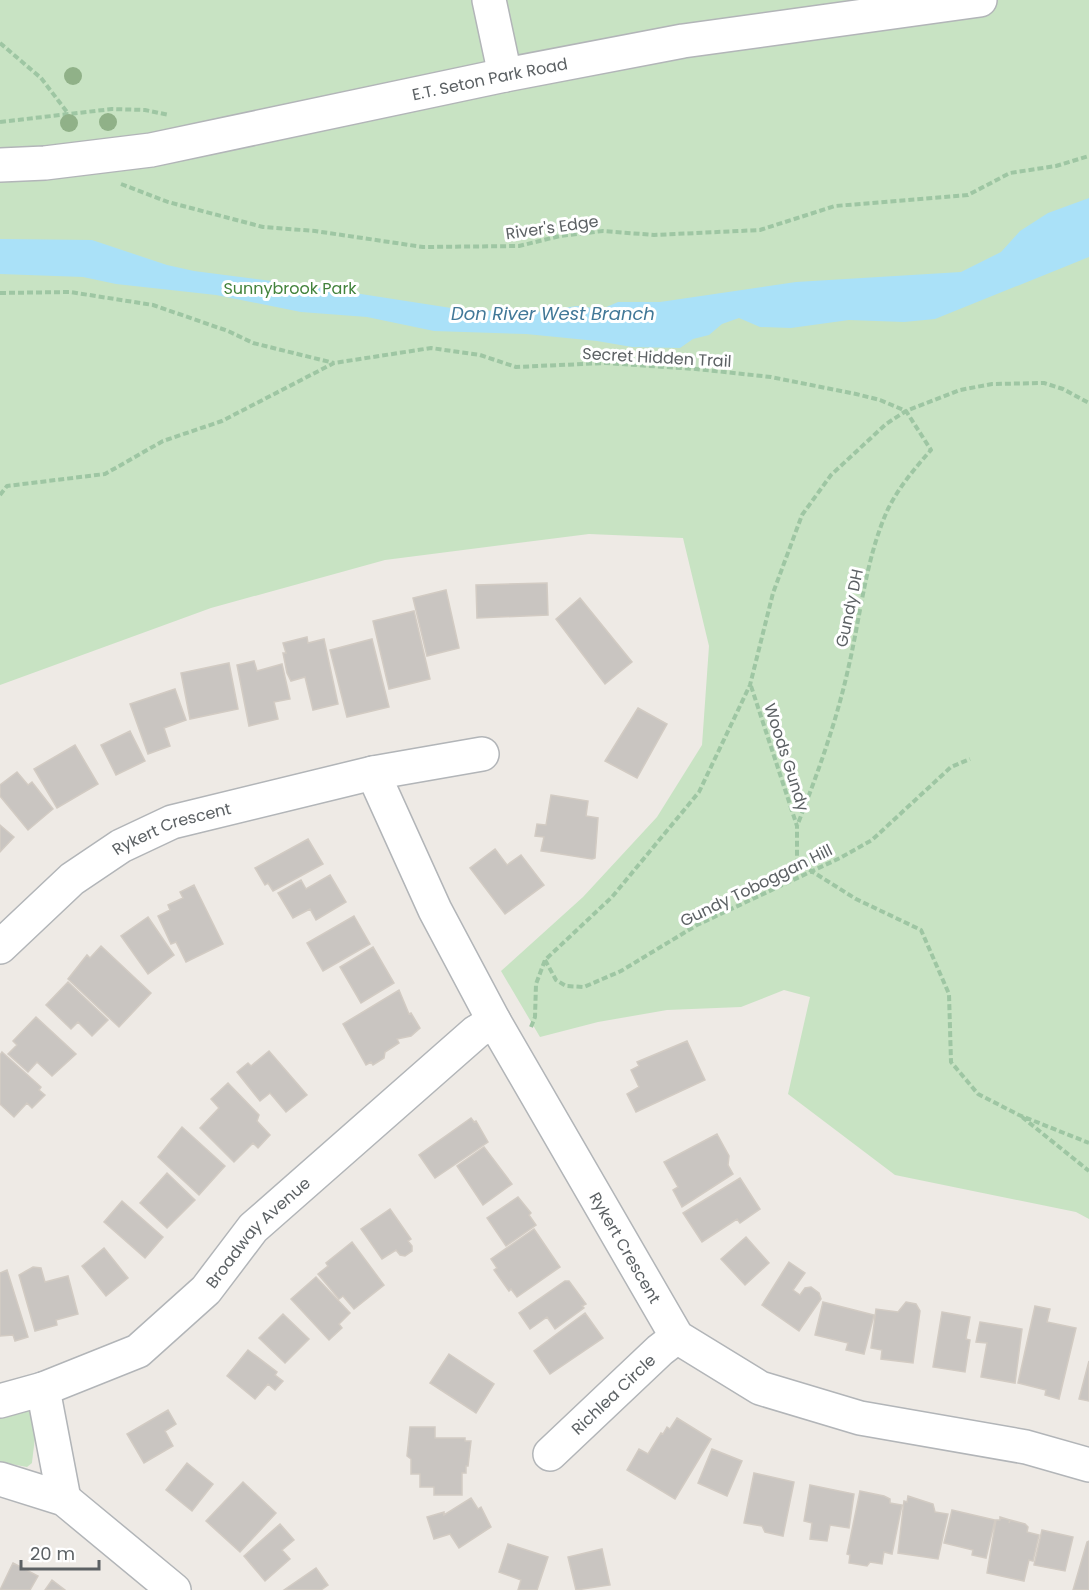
<svg xmlns="http://www.w3.org/2000/svg" width="1089" height="1590" font-family="Poppins,sans-serif">
  <style>
    .green { fill: #c8e3c3 }
    .water { fill: #aae1f8 }
    .building { fill: #c9c5c1; stroke: #d2cbc3; stroke-width: 1.5 }
    .lines { fill: none; stroke-linecap: round; stroke-linejoin: round }
    .minor-casing { stroke: #b2b5b8; stroke-width: 36 }
    .path { stroke: #9ec6a3; stroke-width: 4; stroke-dasharray: 6 3; stroke-linecap: butt }
    .minor { stroke: #fff; stroke-width: 33 }
    .tree { fill: #90b188 }
    .labels { text-anchor: middle; stroke-width: 6; stroke-linejoin: round; paint-order: stroke }
    .street-label { font-size: 16px; fill: #5c6164; stroke: #fff }
    .park-label { font-size: 16px; fill: #43833c; stroke: #fff }
    .water-label { font-size: 18px; font-style: italic; fill: #427898; stroke: #fff }
  </style>
  <rect width="100%" height="100%" fill="#eeeae5"/>
  <!-- green -->
  <path class="green" d="M0 0H1089V1219L1076 1212 895 1175 788 1094 810 997 784 990 741 1007 667 1010 598 1022 540 1037 501 971 583 897 657 817 702 745 709 646 683 538 589 534 385 560 211 608 0 685Z
    M25 1408 36 1412C38 1418 33 1454 32 1463L27 1467 0 1462V1416Z"/>
  <!-- water -->
  <path class="water" d="M1089 198V257L935 319 904 322 849 320 791 328 760 327 739 318 722 324 709 335 693 339 680 348 632 347 597 341 526 334 434 331 367 317 301 312 216 295 116 284 83 277 0 274V239L92 240 167 265 194 271 303 285 464 310 535 312 577 306 602 309 618 302H660L796 282 961 272 1001 252 1020 231 1048 213Z"/>
  <!-- building -->
  <path class="building" d="M547 583 548 615 477 618 476 585Z
    M446 590 459 648 427 656 413 598Z
    M580 598 632 662 605 684 556 619Z
    M414 611 430 679 389 689 373 621Z
    M307 637 308 643 324 639 338 704 313 710 305 677 291 681 287 673 283 653H286L283 643Z
    M372 639 389 707 347 717 330 650Z
    M254 661 257 671 282 664 290 699 274 702 278 719 249 726 237 665Z
    M229 663 238 709 190 719 181 673Z
    M175 689 186 720 164 728 170 746 148 754 130 704Z
    M638 708 667 724 637 778 605 761Z
    M130 731 145 761 116 775 101 745Z
    M75 745 98 784 57 808 34 769Z
    M17 772 28 785 32 782 53 809 28 830 0 796V785Z
    M551 795 588 801 586 816 598 818 595 858 592 859 541 851 544 837 535 836 537 824 546 825Z
    M0 825 14 837 0 852Z
    M308 839 323 864 273 891 268 883 265 885 255 868Z
    M495 849 507 865 521 855 544 885 505 914 470 868Z
    M330 875 346 902 316 920 310 909 293 918 278 893 301 880 306 889Z
    M194 885 223 944 186 962 176 942 171 944 158 916 170 910 168 905 183 898 180 892Z
    M354 916 370 944 323 971 307 943Z
    M148 917 174 955 148 974 121 936Z
    M101 946 151 993 119 1027 68 979 87 955 90 958Z
    M373 947 394 983 361 1003 340 967Z
    M68 982 108 1020 92 1036 78 1022 71 1029 46 1005Z
    M399 990 409 1014 411 1013 420 1028 411 1036 397 1039 399 1043 385 1052 384 1058 373 1065 371 1062 366 1065 343 1024Z
    M36 1017 76 1054 52 1076 37 1062 28 1072 8 1054 17 1045 13 1041Z
    M687 1041 705 1080 636 1112 627 1094 639 1087 631 1070 639 1066 637 1062Z
    M269 1051 307 1095 286 1112 270 1093 260 1101 237 1072 248 1063 251 1066Z
    M2 1052 41 1087 39 1090 45 1095 32 1108 27 1103 14 1117 0 1104V1055Z
    M228 1083 259 1115 257 1121 270 1135 258 1148 253 1143 234 1162 200 1128 219 1108 211 1099Z
    M471 1118 474 1122 476 1121 488 1142 435 1178 419 1155Z
    M182 1127 225 1166 199 1195 158 1157Z
    M717 1134 729 1156 728 1165 733 1174 682 1207 673 1190 678 1187 664 1162Z
    M484 1147 512 1184 483 1205 457 1166Z
    M167 1173 195 1200 167 1228 140 1203Z
    M740 1178 760 1209 740 1223 737 1219 702 1242 683 1213Z
    M518 1197 531 1213 529 1215 536 1225 506 1246 487 1218Z
    M122 1201 163 1237 145 1258 104 1222Z
    M390 1209 411 1239 408 1241 412 1246V1251L405 1256 400 1255 396 1250 382 1259 361 1229Z
    M534 1229 560 1267 517 1297 511 1289 509 1291 494 1270 497 1268 491 1259Z
    M746 1237 769 1263 745 1285 721 1259Z
    M352 1242 384 1285 354 1309 343 1296 339 1299 318 1274 328 1266 326 1263Z
    M104 1248 128 1278 106 1296 82 1266Z
    M789 1262 805 1273 793 1290 800 1295 805 1288 811 1287 819 1293 821 1299 799 1331 762 1305Z
    M33 1267 41 1268 45 1282 68 1276 78 1314 56 1320 57 1325 35 1331 19 1275Z
    M7 1270 28 1337 15 1341 13 1335 0 1336V1273Z
    M316 1277 350 1313 339 1324 342 1328 329 1340 291 1299Z
    M565 1281H569L586 1304 582 1306 584 1308 555 1329 547 1317 530 1329 519 1313Z
    M823 1302 874 1315 864 1354 846 1350 848 1343 815 1335Z
    M906 1302 916 1304 920 1311 913 1363 881 1359 882 1350 871 1348 876 1309 898 1312Z
    M1035 1306 1050 1309 1047 1322 1076 1328 1059 1399 1045 1395 1046 1390 1018 1383Z
    M942 1312 970 1317 966 1339 970 1340 965 1372 933 1367Z
    M585 1313 603 1338 550 1374 534 1351Z
    M283 1314 309 1339 285 1363 259 1338Z
    M980 1322 1022 1329 1015 1383 981 1377 987 1343 976 1342Z
    M248 1350 277 1372 275 1375 283 1381 275 1390 268 1384 255 1399 227 1376Z
    M449 1354 494 1384 476 1413 430 1383Z
    M1089 1361V1401L1079 1399Z
    M168 1410 176 1424 165 1431 173 1446 144 1463 127 1434Z
    M677 1418 711 1439 675 1499 627 1470 639 1449 648 1454 661 1433 663 1434 667 1427 670 1429Z
    M410 1427H435V1438H465V1441H471L468 1466H466V1473H462V1495H434V1487H420V1474H411V1459L407 1456Z
    M712 1449 742 1461 727 1496 698 1483Z
    M187 1463 213 1484 192 1511 166 1490Z
    M754 1473 794 1482 783 1536 765 1532 762 1526 744 1523Z
    M243 1482 276 1513 240 1552 206 1521Z
    M810 1485 854 1494 849 1528 830 1525 827 1541 810 1539 812 1523 804 1521Z
    M860 1491 884 1496 890 1499V1503L902 1505 892 1554 884 1552 882 1564 870 1562 867 1566 849 1563 850 1555 847 1554Z
    M908 1496 933 1504 935 1512 948 1514 938 1559 898 1553 904 1501 907 1502Z
    M471 1498 478 1509 481 1507 491 1527 459 1548 450 1534 434 1539 427 1517 444 1512V1515Z
    M952 1510 995 1520 986 1558 972 1555 973 1550 944 1543Z
    M1000 1517 1010 1520 1009 1523 1010 1520 1025 1524 1028 1527 1027 1532 1039 1535 1033 1561 1029 1560 1024 1581 987 1573 996 1520H1000Z
    M280 1524 294 1540 282 1550 290 1559 265 1581 244 1556Z
    M1042 1530 1073 1537 1065 1571 1034 1565Z
    M1089 1541V1590H1073L1087 1542Z
    M508 1544 548 1557 537 1590H518L521 1580 499 1572Z
    M602 1549 610 1585 576 1590 568 1557Z
    M13 1563 38 1576 30 1590H0Z
    M316 1568 328 1585 321 1590H284Z
    M52 1580 65 1590H45Z"/>
  <g class="lines">
    <!-- minor casing -->
    <g class="minor-casing">
      <g id="minor">
        <path d="M489 0 505 75"/>
        <path id="s1" d="M0 165 45 163 151 150 505 75 683 41 980 0"/>
        <path id="s2" d="M373 773 435 910 494 1021 677 1337 760 1388 860 1418 1026 1447 1089 1465"/>
        <path id="s3" d="M0 947 72 879 121 846 172 822 373 773 482 754"/>
        <path d="M43 1389 64 1499"/>
        <path id="s4" d="M0 1401 43 1389 138 1351 206 1290 253 1228 476 1032 494 1021"/>
        <path id="s5" d="M550 1454 660 1350 677 1337"/>
        <path d="M0 1479 64 1499 174 1590"/>
      </g>
    </g>
    <!-- path -->
    <path class="path" d="M0 43 41 78 67 112
      M0 122 112 109 145 110 169 115
      M121 184 168 202 263 227 315 231 423 247 519 246 560 236 603 231 654 235 760 230 835 206 968 195 1010 173 1056 166 1089 156
      M0 293 70 292 153 305 228 331 253 343 334 363
      M0 495 7 486 105 474 163 441 222 421 334 363 431 348 480 355 516 367 605 363 696 369 771 377 856 394 880 400 906 411 931 450C915 468 899 487 888 509 866 557 861 613 849 665 837 720 818 773 797 826
      M751 686 797 826V862L856 899 921 930 949 994 951 1062 978 1094 1019 1115 1089 1143
      M545 960 556 980 566 986 584 987 621 971 697 925 840 858 872 840 951 767 970 759
      M531 1027 535 1017 536 984 545 960 612 897 699 792 750 685 773 593 802 515 831 475 886 424 906 411 960 390 992 384 1044 383 1063 389 1089 403
      M1022 1117 1089 1171"/>
    <!-- minor -->
    <use href="#minor" class="minor"/>
  </g>
  <!-- trees -->
  <g class="tree">
    <circle cx="73" cy="76" r="9"/>
    <circle cx="108" cy="122" r="9"/>
    <circle cx="69" cy="123" r="9"/>
  </g>
  <g class="labels">
    <!-- street labels -->
    <g class="street-label">
      <text dy="6" stroke="none"><textPath href="#s1" startOffset="498">E.T. Seton Park Road</textPath></text>
      <text transform="translate(552 227) rotate(-8)" y="6">River's Edge</text>
      <text transform="translate(657 357) rotate(3)" y="6">Secret Hidden Trail</text>
      <text transform="translate(849 608) rotate(-78)" y="6">Gundy DH</text>
      <text transform="translate(787 757) rotate(72)" y="6">Woods Gundy</text>
      <text dy="6" stroke="none"><textPath href="#s3" startOffset="212">Rykert Crescent</textPath></text>
      <text transform="translate(756 885) rotate(-26)" y="6">Gundy Toboggan Hill</text>
      <text dy="6" stroke="none"><textPath href="#s4" startOffset="316">Broadway Avenue</textPath></text>
      <text dy="6" stroke="none"><textPath href="#s2" startOffset="538">Rykert Crescent</textPath></text>
      <text dy="6" stroke="none"><textPath href="#s5" startOffset="87">Richlea Circle</textPath></text>
    </g>
    <!-- park labels -->
    <g class="park-label">
      <text x="290" y="294">Sunnybrook Park</text>
    </g>
    <!-- water labels -->
    <g class="water-label">
      <text x="553" y="320">Don River West Branch</text>
    </g>
  </g>
  <!-- scale -->
  <path d="M21 1560v9h78v-9" fill="none" stroke="#5c6164" stroke-width="3"/>
  <text x="30" y="1560" font-size="18" fill="#5c6164" stroke="#ffffff" stroke-width="4.5" paint-order="stroke">20 m</text>
</svg>
